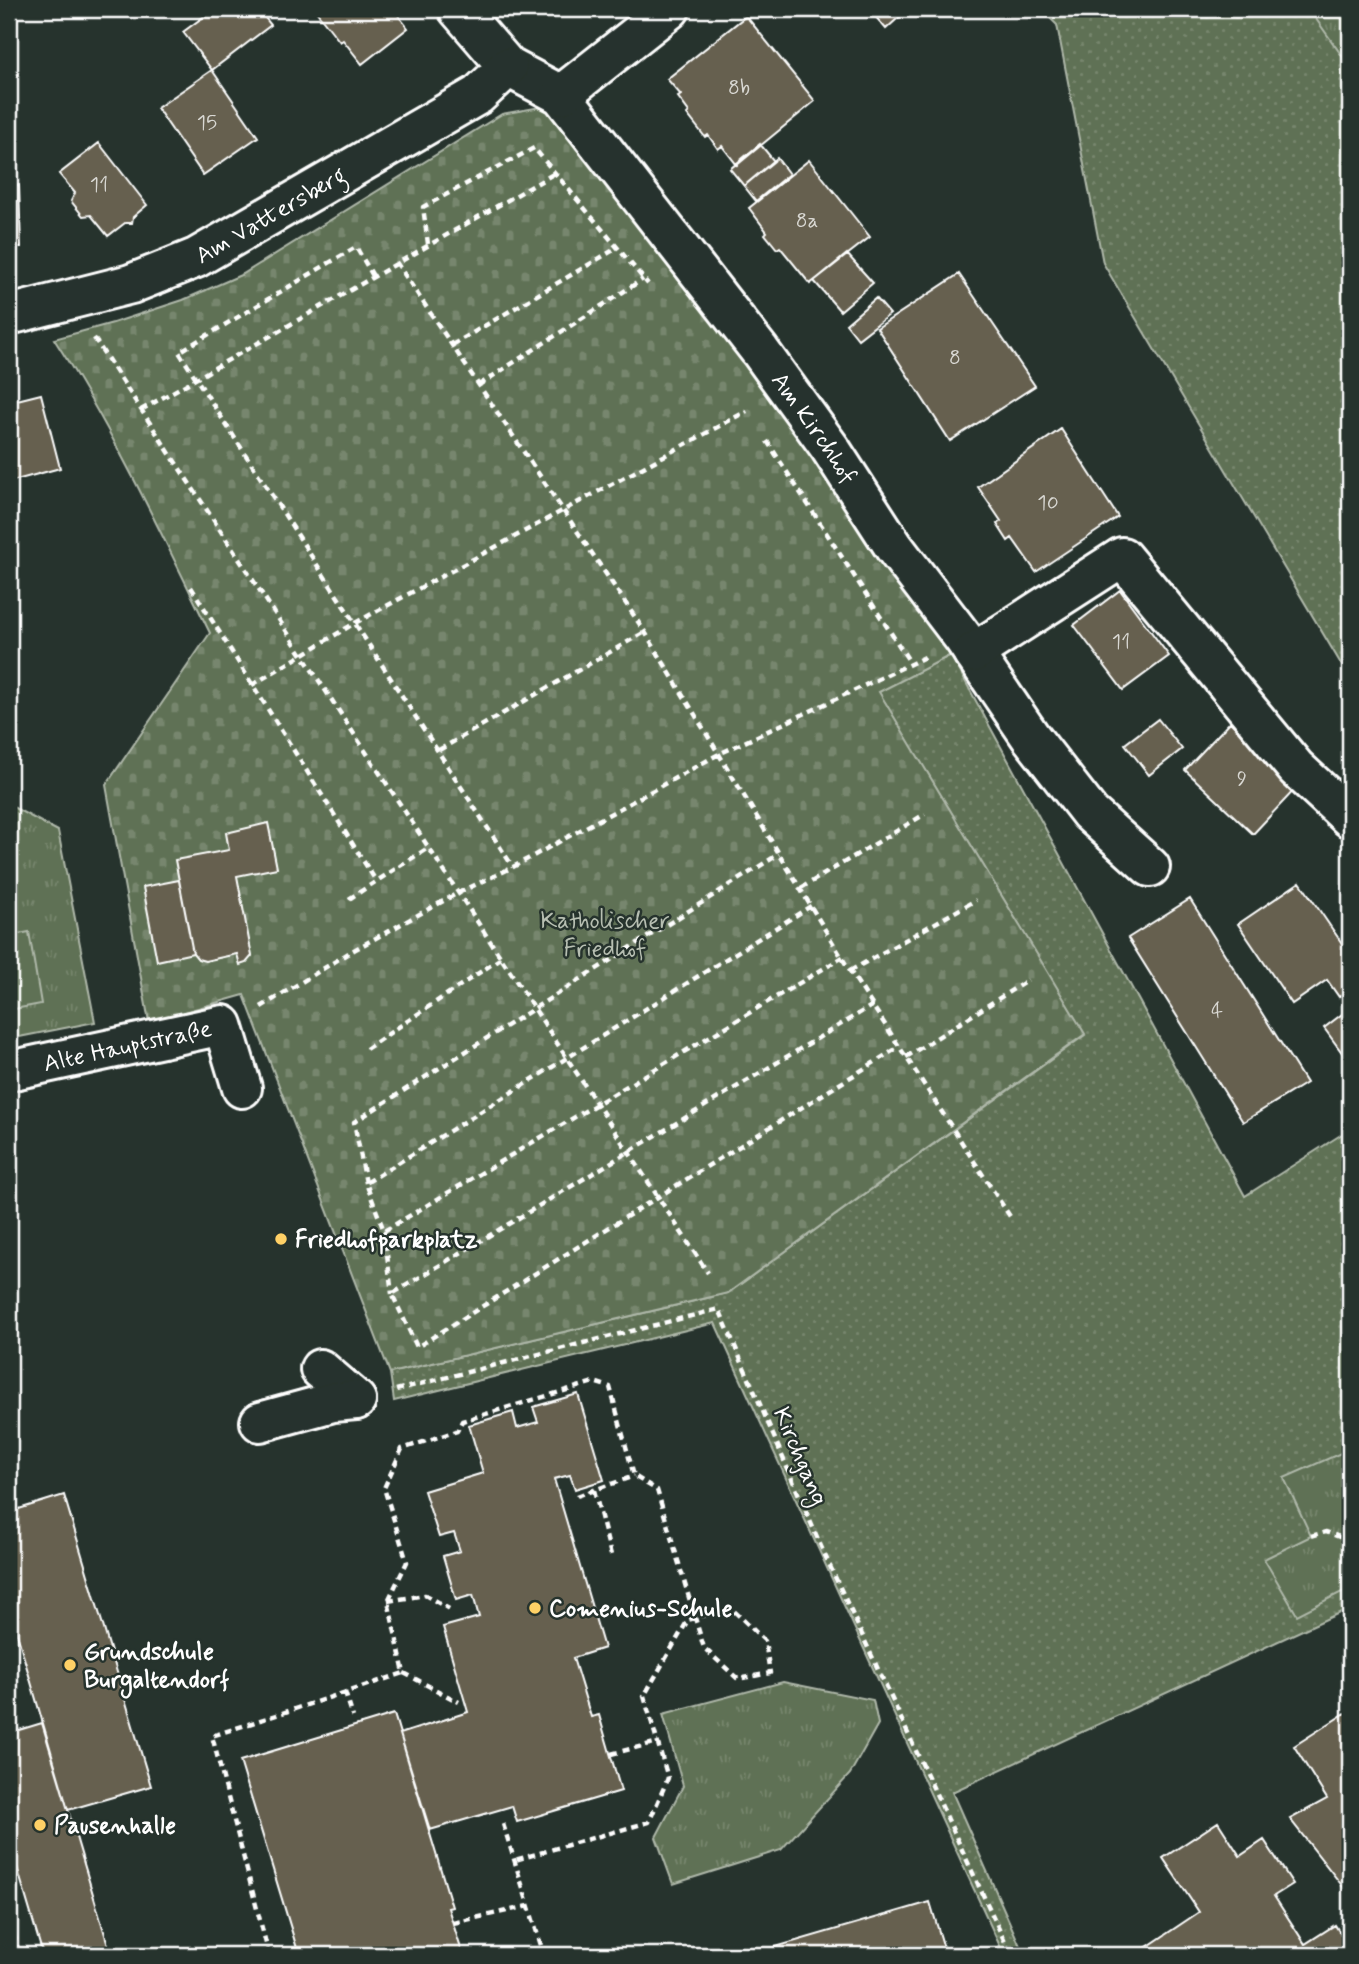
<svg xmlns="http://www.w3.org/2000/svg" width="1359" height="1964" font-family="Mynerve,sans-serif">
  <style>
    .grass { fill: url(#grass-dots); stroke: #afb8aa; stroke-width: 2 }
    .cemetery { fill: url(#cemetery-stones); stroke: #afb8aa; stroke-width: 2 }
    .park { fill: url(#park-tufts); stroke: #afb8aa; stroke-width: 2 }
    .pitch { fill: #5f7154; stroke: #afb8aa; stroke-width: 2 }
    .building { fill: #66614f; stroke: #fff; stroke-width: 2 }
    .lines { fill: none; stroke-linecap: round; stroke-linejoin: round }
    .minor-casing { stroke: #fff; stroke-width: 44 }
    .path { stroke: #fff; stroke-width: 4.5; stroke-dasharray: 7 5; stroke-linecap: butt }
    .minor { stroke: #26332d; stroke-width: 38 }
    .poi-dot { fill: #ffd166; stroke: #26332d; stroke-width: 2.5 }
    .labels { text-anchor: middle; stroke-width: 5; stroke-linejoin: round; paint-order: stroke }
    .number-label { font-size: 21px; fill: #d9d8d3 }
    .street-label { font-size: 24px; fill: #fff; stroke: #26332d }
    .park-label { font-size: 24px; fill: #b7bfb2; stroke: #26332d }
    .poi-label { font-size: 24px; font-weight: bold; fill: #fff; stroke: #26332d; text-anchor: start }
  </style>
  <defs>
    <pattern id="grass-dots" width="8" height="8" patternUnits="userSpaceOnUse" patternTransform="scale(1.75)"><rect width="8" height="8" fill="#5f7154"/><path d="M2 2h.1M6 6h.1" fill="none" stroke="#77866e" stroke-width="1.8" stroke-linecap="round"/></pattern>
    <pattern id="cemetery-stones" width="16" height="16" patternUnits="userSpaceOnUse" patternTransform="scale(1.75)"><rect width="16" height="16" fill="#5f7154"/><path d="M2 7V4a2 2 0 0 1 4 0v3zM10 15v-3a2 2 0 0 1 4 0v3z" fill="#77866e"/></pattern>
    <pattern id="park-tufts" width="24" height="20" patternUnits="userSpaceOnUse" patternTransform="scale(1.75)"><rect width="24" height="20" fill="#5f7154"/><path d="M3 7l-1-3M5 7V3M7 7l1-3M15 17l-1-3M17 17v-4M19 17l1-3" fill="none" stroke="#77866e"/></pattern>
  </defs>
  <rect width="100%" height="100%" fill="#26332d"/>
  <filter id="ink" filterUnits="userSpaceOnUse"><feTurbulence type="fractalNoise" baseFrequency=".0143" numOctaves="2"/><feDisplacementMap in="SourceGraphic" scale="14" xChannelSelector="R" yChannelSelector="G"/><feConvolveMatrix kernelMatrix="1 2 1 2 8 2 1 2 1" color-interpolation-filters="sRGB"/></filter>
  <g filter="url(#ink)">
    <!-- grass -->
    <path class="grass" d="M1041 9H1313L1350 64V679L1103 263 1057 25Z
      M951 655 1245 1196 1350 1129V1608L952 1792 1024 1955H1004L715 1323 394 1401 390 1373 728 1293 1085 1035 878 691Z"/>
    <!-- cemetery -->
    <path class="cemetery" d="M546 106 771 386 951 655 879 692 1085 1034 728 1293 390 1373 244 995 149 1022 106 785 210 633C161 533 114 432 54 339L113 323 183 300 243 274 502 114Z"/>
    <!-- park -->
    <path class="park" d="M1309 9H1350V67Z
      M9 805 58 831 95 1022 9 1039Z
      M1350 1449V1588L1297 1615 1264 1559 1311 1536 1284 1478Z
      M783 1682 873 1700 878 1724 850 1774 781 1850 673 1884 656 1837 683 1786 663 1714Z"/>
    <!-- pitch -->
    <path class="pitch" d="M29 932 41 1004 9 1010V936Z"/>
    <!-- building -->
    <path class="building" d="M214 9H258L271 25 212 70 183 32Z
      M317 9H393L408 28 362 64 343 40 340 42 316 11Z
      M869 9H908L886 29Z
      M746 16 815 101 737 165 722 146 718 149 708 135 705 137 687 114 689 112 678 97 681 95 667 79Z
      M212 70 258 137 203 175 157 108Z
      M99 143 147 205 133 217 132 223H125L108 236 91 215 83 216 71 201 75 193 59 174Z
      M760 144 774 161 744 186 730 169Z
      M777 158 789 174 756 201 744 186Z
      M809 160 870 237 810 284 780 247 777 249 765 234 767 232 749 208Z
      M19 185 21 247H9V186Z
      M847 254 873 283 840 311 814 281Z
      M959 274 1035 386 950 441 877 328Z
      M876 298 890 314 858 339 846 324Z
      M41 394 60 468 9 482V402Z
      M1061 429 1118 517 1036 572 1012 538 1008 541 997 524 1001 521 978 487Z
      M1120 590 1169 656 1123 690 1074 625Z
      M1158 719 1182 749 1149 775 1125 744Z
      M1230 722 1298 786 1253 834 1185 770Z
      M268 823 277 868 237 876 252 956 246 963 240 965 237 954 205 961 198 959 193 953 175 860 229 850 226 833Z
      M179 880 193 953 157 961 143 887Z
      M1300 882 1350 955V989L1339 997 1327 980 1292 1004 1238 924Z
      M1190 899 1306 1083 1243 1122 1128 938Z
      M1350 1008V1055L1346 1058 1324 1028Z
      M578 1394 604 1480 575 1489 570 1475 554 1479 604 1648 573 1658 591 1717 599 1715 621 1791 517 1822 512 1806 430 1830 400 1734 468 1712 443 1627 479 1617 473 1595 456 1600 443 1556 460 1551 454 1533 439 1537 424 1491 483 1473 469 1425 513 1412 517 1428 538 1422 533 1407Z
      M64 1495 151 1786 68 1810 9 1606V1512Z
      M1350 1710V1892L1348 1893 1290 1819 1327 1799 1294 1746Z
      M394 1714 452 1907 448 1908 463 1955H299L240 1761Z
      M42 1723 68 1810 111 1955H43L9 1840V1733Z
      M1218 1822 1240 1856 1264 1840 1293 1884 1274 1896 1305 1944 1335 1925 1350 1949V1955H1135L1199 1912 1163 1858Z
      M930 1902 946 1955H748Z"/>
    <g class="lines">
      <!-- minor casing -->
      <g class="minor-casing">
        <g id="minor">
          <path id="s1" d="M458 9 508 67 561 95 760 351 830 448 894 547 964 639 1030 736 1090 813 1150 867"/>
          <path d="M561 95 670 9"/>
          <path id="s2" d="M9 315 131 284 196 258 478 95 508 67"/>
          <path d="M973 653 1122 557 1296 768 1350 818"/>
          <path id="s3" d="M9 1071 223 1025 242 1088"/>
          <path d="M320 1369 356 1400"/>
          <path d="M260 1422 333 1402 356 1400"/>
        </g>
      </g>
      <!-- path -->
      <path class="path" d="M428 244 423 207 534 148 648 284
        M396 262 645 632 850 971 1011 1218
        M373 276 356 247 179 352 513 867
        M94 338 708 1273
        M452 345 617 248
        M479 385 643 279
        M141 410 555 173
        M767 441 911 664
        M191 587 376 881
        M252 685 355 623 747 411
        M439 750 645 632
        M801 888 925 814
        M349 899 428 848
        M811 906 366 1183 384 1231 843 957
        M850 971 976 900
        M873 1005 392 1294 417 1347 899 1047
        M261 1007 352 951 458 893 513 867 719 754 925 657
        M366 1049 501 958
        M906 1057 1028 980
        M366 1183 354 1122 779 854
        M384 1231 392 1294
        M396 1390 719 1309 823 1551 1011 1955
        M594 1490 611 1555
        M577 1496 634 1476
        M1311 1536 1326 1532 1350 1541
        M388 1601 425 1595 449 1609
        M404 1673 459 1702
        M345 1692 353 1717
        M611 1754 658 1742
        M503 1824 544 1955
        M9 1910 19 1955
        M453 1923 529 1906
        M269 1955 212 1736 404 1673 388 1601 407 1562 384 1488 402 1449 457 1431 462 1421 594 1382 610 1387 634 1476 657 1490 704 1648 738 1679 770 1673 765 1641 731 1608 688 1620 644 1696 668 1778 649 1822 515 1860"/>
      <!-- minor -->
      <use href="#minor" class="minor"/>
    </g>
  </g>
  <!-- markers -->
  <g class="poi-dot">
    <circle cx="281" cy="1239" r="7"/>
    <circle cx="535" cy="1608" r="7"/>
    <circle cx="70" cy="1665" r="7"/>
    <circle cx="40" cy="1825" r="7"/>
  </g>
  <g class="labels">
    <!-- number labels -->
    <g class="number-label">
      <text x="739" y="94">8b</text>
      <text x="207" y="129">15</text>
      <text x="99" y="191">11</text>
      <text x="807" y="227">8a</text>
      <text x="955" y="364">8</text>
      <text x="1048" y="509">10</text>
      <text x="1121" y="648">11</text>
      <text x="1242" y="785">9</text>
      <text x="1217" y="1017">4</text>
    </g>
    <!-- street labels -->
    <g class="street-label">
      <text dy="8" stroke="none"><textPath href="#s2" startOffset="282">Am Vattersberg</textPath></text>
      <text dy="8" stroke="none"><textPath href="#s1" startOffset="555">Am Kirchhof</textPath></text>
      <text dy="8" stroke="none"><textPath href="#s3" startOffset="121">Alte Hauptstraße</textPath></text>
      <text transform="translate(801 1456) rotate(67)" y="8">Kirchgang</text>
    </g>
    <!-- park labels -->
    <g class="park-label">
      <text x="605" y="928">Katholischer<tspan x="605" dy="28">Friedhof</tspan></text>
    </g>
    <!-- poi labels -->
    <g class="poi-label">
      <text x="295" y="1247">Friedhofparkplatz</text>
      <text x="549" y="1616">Comenius-Schule</text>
      <text x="84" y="1659">Grundschule<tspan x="84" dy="28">Burgaltendorf</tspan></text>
      <text x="54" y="1833">Pausenhalle</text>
    </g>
  </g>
  <!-- margin -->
  <rect width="1359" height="1964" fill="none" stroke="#26332d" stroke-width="35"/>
  <rect x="18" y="18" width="1324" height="1929" fill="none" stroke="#fff" stroke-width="2.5" filter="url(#ink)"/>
</svg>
